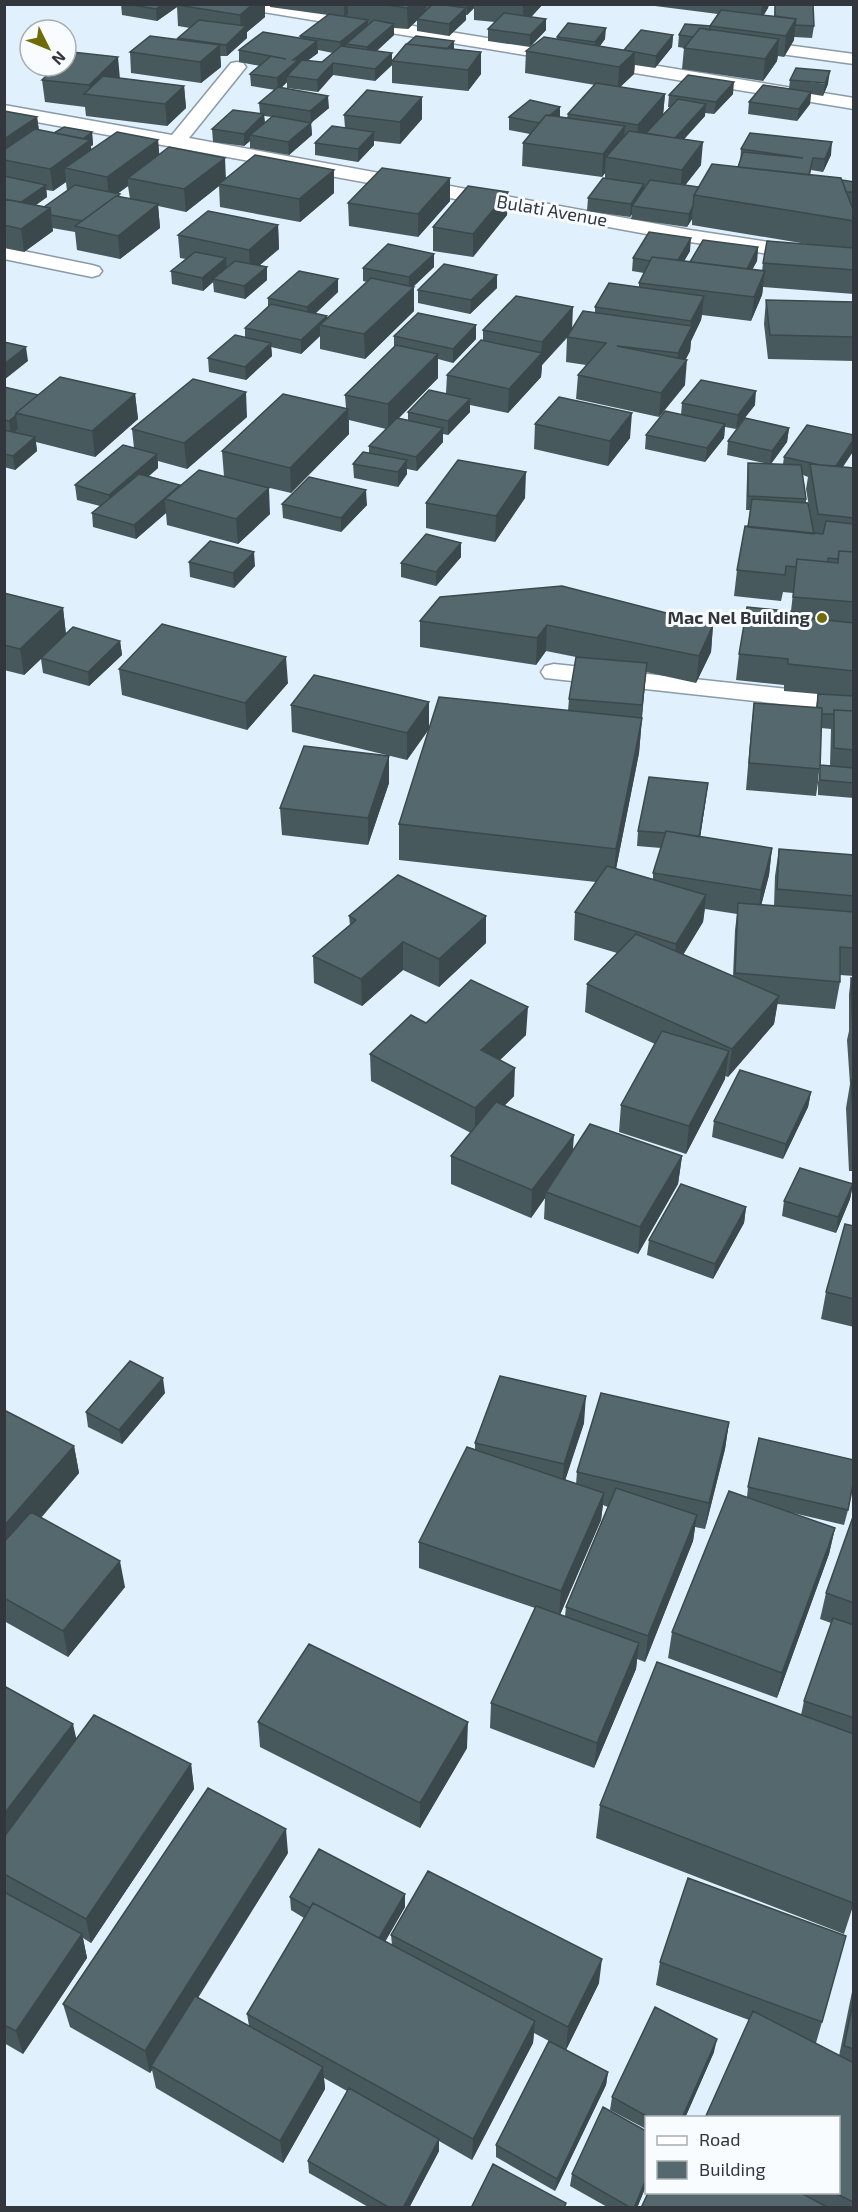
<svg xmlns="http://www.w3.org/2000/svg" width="858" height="2212" font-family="'Exo 2',sans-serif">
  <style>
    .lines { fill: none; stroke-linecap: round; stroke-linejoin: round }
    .minor-casing { stroke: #8b9aa6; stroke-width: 3 }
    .minor { fill: #fff; fill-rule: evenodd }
    .wall { fill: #48595e; fill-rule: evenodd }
    .shaded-wall { fill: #3b494c }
    .building { fill: #54686d; stroke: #3b494c; stroke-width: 1.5 }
    .poi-dot { fill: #6f6b07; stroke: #f8fcfe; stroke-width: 2 }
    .labels { text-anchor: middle; stroke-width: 6; stroke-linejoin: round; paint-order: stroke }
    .far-street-label { font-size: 18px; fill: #31373c; stroke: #f8fcfe }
    .far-poi-label { font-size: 18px; font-weight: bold; fill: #31373c; stroke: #f8fcfe; text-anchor: end }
  </style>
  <rect width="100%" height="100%" fill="#e0f0fd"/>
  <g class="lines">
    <!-- minor casing -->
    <g class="minor-casing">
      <path id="minor" d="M237 4H279L854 98V109L245 9Z
        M742 39 854 54V64L736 48 733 44 736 40Z
        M237 62 243 63 246 67 189 138 690 230 854 255V267L690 242 4 116V105L172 135 231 63Z
        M4 247 92 265 99 267 102 271 99 275 92 277 4 259Z
        M554 664 854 696V712L545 678 541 672 545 666Z"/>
    </g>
    <!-- minor -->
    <use href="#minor" class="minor"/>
  </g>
  <!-- wall -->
  <path class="wall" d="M121 4H265V17L247 32V38L227 56H220L221 67 201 83 131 73 130 52 178 40V38L190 28 178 26 177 7 157 21 122 15Z
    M270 4H543L531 17 546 19V30L530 47 488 41V29L495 22 474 20V8L467 15H466V20L449 36 417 31V20L408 29 394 28V35L377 51 392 53V61L454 41V49L481 52V74L468 91 392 83V65L375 81 333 75 318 92 287 88V82L281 88 329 108 311 123 312 135 289 155 250 148V141L244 146 213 142 212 129 260 113 259 103 275 90 251 86 250 74 260 66 239 62V50L300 38V36L328 15 270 7ZM318 50 333 53 322 62 307 61 318 53ZM264 116 272 117 265 123Z
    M655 4H769L768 8 764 15 774 16 775 4 814 26 812 38 794 37V40L784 57 778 56 777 61 763 81 682 69 684 48 678 47 679 35 710 26 718 14 655 6Z
    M673 35 672 47 655 68 635 65 634 74 620 87 665 94 663 114 670 107H668L669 95 733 94 714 114 705 113V116L684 139 701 165 685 185 699 187 738 167 740 162 741 149 831 155 823 172 811 170 810 175 854 182V205H851L854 221V294L763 287 762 295 751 321 702 315 701 320 691 341 690 351 685 360V385L659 417 576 399 578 375 586 365 566 362 567 338 542 365 541 377 508 413 470 405V412L448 435 443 434V442L417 471 407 469V474L398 487 354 478 353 464 369 453V446L386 429 349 420V434L291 493 236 480 270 514 238 544 167 525 166 513 136 539 93 527 92 513 100 506 77 500 75 485 134 448 132 429 247 417 187 469 158 461V468L149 476 180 485 224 476 222 451 346 408 345 395 394 347V336L476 339 453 363 438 359V378L399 418 408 420V412L446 393 447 375 483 340V330L572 328 595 312V307L639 287V283L644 273 632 271 633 258 690 251 684 261 690 262 758 247 757 261 752 270 762 271 763 263 807 244 692 225V219L687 227 631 219 632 214 630 217 587 211 588 198 605 178V173L602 177 522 166 523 143 530 134 509 130V117L560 107V117L567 118 568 114 595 85 525 73 526 51 557 39V37L605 39 600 46 624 50Z
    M120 78 184 86 186 108 167 126 86 116 85 107 45 102 42 80Z
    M790 80 828 84 823 96 811 94 810 104 797 121 748 114 749 102 789 88Z
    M4 111 37 117 39 130 54 133 92 132 93 145 91 146V149L158 140 159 154 226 178 334 170V193L300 222 220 207 219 186 186 212 158 206 160 228 120 259 77 250 75 232 52 228 53 231 24 252 4 248ZM66 182 67 191 44 207 36 205 47 197 46 190 53 191ZM128 186 130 199 121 197 117 194Z
    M344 115 422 119 400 144 374 141V145L358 162 315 155V143L345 128Z
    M508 192 507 215 473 257 433 251V227Z
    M450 201 418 237 349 226 348 203Z
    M278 225 279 249 259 266 267 280 245 299 214 292 213 282 203 291 172 284 171 271 186 259 180 258 178 235Z
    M434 254V267L413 286 414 311 365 359 320 349V336L301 354 271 347 272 356 246 380 209 372 208 358 245 337V328L268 307V298L338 292 315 314 327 316V318L367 282 363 281V268Z
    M497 288 470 314 418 303V290Z
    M766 300 854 302V361L768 359 764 324Z
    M4 387 38 395 135 394 138 419 95 457 36 442 37 451 15 470 4 467Z
    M682 403 755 405 736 429 725 427 724 438 705 462 645 449 646 435 681 415Z
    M535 424 630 438 608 466 534 449Z
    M789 428 787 442 771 464H783L784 457 854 435V450L843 467 854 468V798L818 795V780L820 765 830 766 831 729 821 728 820 769 816 796 746 790 751 730 754 703 816 708 818 694 784 691V685L736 680 739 654 791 611 793 593 783 592 781 601 734 596 737 570 748 527 750 510H746L747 477 748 463H764L727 455 728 441ZM803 475 808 477 806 489 812 524 806 502V499Z
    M525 498 495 542 426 528V503Z
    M282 504 367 505 341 532 283 518Z
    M461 543V557L436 586 401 577V563Z
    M189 562 255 566 234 588 190 577Z
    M4 593 63 608 66 634 120 641 122 655 89 686 43 673 41 659 24 675 4 670Z
    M420 621 713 625 711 652 696 683 646 672 642 718 639 753 616 869 653 879V873L661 848 637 846 638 831 706 798 700 837 772 848 769 875 761 905 774 906 775 876 779 849 854 855V976L840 975V982L835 1009 777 1004 774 1024 728 1077 725 1076V1079L686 1154 619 1132 621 1105 655 1044 585 1012 587 984 617 953 574 940 575 912 596 882 399 860V824L568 711 569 699 576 657 546 651 536 665 420 647ZM705 909 737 914 735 930 733 976 683 955 703 922Z
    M119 669 288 683 247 730 122 695Z
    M291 705 429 729 407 760 292 732Z
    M389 756V783L368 845 282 835 280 808Z
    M349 916 486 943 439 987 403 970 362 1006 314 983 313 956 350 925Z
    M851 978 854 979V1171H849L846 1108 850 1084 847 1040 849 1031V994Z
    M426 1023 526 1035 500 1060 514 1096 504 1106 573 1150 682 1156 678 1184 638 1254 544 1219 545 1198 531 1218 451 1184V1156L471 1133 371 1081 370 1054Z
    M811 1092 808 1107 783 1159 712 1137 714 1121Z
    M853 1184 850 1199 836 1233 782 1216 784 1201Z
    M746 1207 744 1223 713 1279 647 1255 649 1240Z
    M854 1226V1327L821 1319 826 1292Z
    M165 1393 122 1444 88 1427 86 1412Z
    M4 1410 74 1446 79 1473 41 1518 125 1587 68 1657 4 1621Z
    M729 1422 725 1449 705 1529 695 1527 693 1541 645 1662 637 1659 636 1669 594 1768 490 1728 491 1703 535 1608 419 1568V1542L475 1450V1443L584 1423 565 1480 576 1484 577 1472ZM603 1505 608 1507 566 1607 565 1616 560 1615 601 1520Z
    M748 1487 848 1510 844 1525 789 1512 835 1528 829 1554 777 1698 668 1658 672 1632 747 1497Z
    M854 1514V1903L844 1934 596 1838 600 1805 801 1715 804 1701 831 1623 820 1619 826 1593Z
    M4 1686 76 1739 191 1764 194 1789 91 1943 83 1938 87 1958 23 2054 4 2043Z
    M258 1722 467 1748 420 1828 260 1747Z
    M288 1853 198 1998 249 2026 247 2014 304 1918 291 1910 290 1897 405 1907 385 1941 392 1945 391 1935 599 1983 566 2050 608 2072 606 2085 555 2191 496 2157V2145L549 2041 534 2033 533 2043 472 2160 439 2141V2151L409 2208H370L309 2173 308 2161 347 2091 324 2078 325 2089 283 2163 156 2088 152 2070 150 2073 70 2027 63 2004Z
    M660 1962 822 2022 816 2043 839 2056 854 1982V2200L851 2208H641L648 2193H838L749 2020 656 1985Z
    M714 2052 685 2118H646V2129L610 2110 612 2097Z
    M646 2131V2186L637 2208H609L570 2186 572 2174Z"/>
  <!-- shaded-wall -->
  <path class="shaded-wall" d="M163 4H180L177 5V7L157 21 156 9Z
    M253 4H265V17L247 32V38L227 56 226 45 241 31 240 15Z
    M344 4H348V14L344 18Z
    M411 4H426V12L408 29 407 8Z
    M467 4H474V8L467 15Z
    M524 4H543L523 26V5Z
    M762 4H769L768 8 760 20Z
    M466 8V20L449 36V24Z
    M546 19V30L530 47V35Z
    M796 19 794 40 784 57 786 36Z
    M368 20V32L346 44V49L340 54V42Z
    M394 24V35L367 59V47Z
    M606 28 605 39 594 54 595 42Z
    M673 35 672 47 655 68 656 56Z
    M779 39 777 61 763 81 765 59Z
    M317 41 318 53 287 76V82L278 91 277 78 293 60Z
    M454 41V53L439 68V56Z
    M220 45 221 67 201 83 200 62Z
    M481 52V74L468 91V70Z
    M635 52 634 74 618 89 619 67Z
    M392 53V65L375 81V69Z
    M118 57 120 79 90 94 89 85Z
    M333 63V75L318 92 317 80Z
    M830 71 828 84 823 96 825 83Z
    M734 82 733 94 714 114 716 102Z
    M184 86 186 108 167 126 165 104Z
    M811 92 810 104 797 121 799 109Z
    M665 94 663 116 636 147 638 125Z
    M328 96 329 108 311 123 312 135 289 155 288 142 311 123 310 111Z
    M422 97V119L400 144V122Z
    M706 104 705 116 668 157 669 145Z
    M560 107V119L539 124Z
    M264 114 265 126 250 135V141L244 146V134Z
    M37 117 40 140 4 160V139Z
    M625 126 623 149 606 157 605 173 602 177 603 154Z
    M92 132 93 145 91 146 93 163 65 168 66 182 53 191 50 169 77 142Z
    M374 132V145L358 162V149Z
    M158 140 160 162 128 178V186L109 200 107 177Z
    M703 142 701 165 680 192 682 170Z
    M832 142 831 155 823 172 825 159Z
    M225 158 226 180 219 184V186L186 212 184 189Z
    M334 170V193L300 222 299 199Z
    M450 178V201L418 237V214Z
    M644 184V197L632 206V214L630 217 631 204Z
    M46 185 47 197 15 220 13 207Z
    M508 192 507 215 473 257V234Z
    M158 204 160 228 120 259 118 236Z
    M693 206 692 219 687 227 689 214Z
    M50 208 53 231 24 252 21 229Z
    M278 225 279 249 250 273 249 250Z
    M691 238 690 251 675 277 676 264Z
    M758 247 757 261 743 286 745 273Z
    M434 254V267L409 291V277Z
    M226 258 227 271 213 279V282L203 291 202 278Z
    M267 267V280L245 299 244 286Z
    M765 271 762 295 751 321 754 297Z
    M497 275V288L470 314 471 300Z
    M338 279V292L308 320 307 307Z
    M414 287V311L365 359 364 334Z
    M704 296 701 320 691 341 690 351 682 367 687 360 685 385 659 417 661 393 676 373 678 353 690 330 691 321Z
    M573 307 572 331 542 365 541 377 508 413 509 389 541 354 542 342Z
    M327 316V326L320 325V336L301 354V340Z
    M476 325V339L453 363V349Z
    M271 343 272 356 246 380 245 367Z
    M26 347 28 361 4 380V364Z
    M438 354V378L388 429V404Z
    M756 391 755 405 736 429 738 415Z
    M246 392 247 417 187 469 184 443Z
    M135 394 138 419 95 457 92 431Z
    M470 399V412L448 435V421Z
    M348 409 349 434 291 493 290 468Z
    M632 413 630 438 608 466 610 441Z
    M16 415 18 429 11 435 9 421Z
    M725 424 724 438 705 462 707 448Z
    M443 428V442L417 471 416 457Z
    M789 428 787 442 770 465 772 451Z
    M35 437 37 451 15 470 13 456Z
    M854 439V450L832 482 834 468Z
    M157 454 158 468 110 509 109 495Z
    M407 460V474L398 487V472Z
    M526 472 525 498 495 542 496 516Z
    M180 485 165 499 166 513 136 539 134 525Z
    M269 488 270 514 238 544 236 519Z
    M366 490 367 505 341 532V518Z
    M461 543V557L436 586V572Z
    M254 552 255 566 234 588 233 573Z
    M63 608 66 635 24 675 20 649Z
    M547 625 546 651 536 665 537 638Z
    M713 625 711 652 696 683 699 656Z
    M120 641 122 655 89 686 88 672Z
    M286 657 288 683 247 730 245 703Z
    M647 663 641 725 642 718 639 753 613 884 616 849 640 727Z
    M429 702V729L407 760V733Z
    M389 756V783L368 845V818Z
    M708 783 706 798 698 852 699 837Z
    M772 848 769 875 758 918 761 890Z
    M706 895 703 922 673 971 676 944Z
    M486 916V943L439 987V959Z
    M403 942V970L362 1006 361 979Z
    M779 996 774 1024 728 1077 732 1049Z
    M528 1007 526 1035 481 1078V1050Z
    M729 1051 725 1079 686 1154 689 1126Z
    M515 1068 514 1096 475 1135V1108Z
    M811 1092 808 1107 783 1159 786 1144Z
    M574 1135 572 1162 546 1192 545 1198 531 1218 532 1190Z
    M682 1156 678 1184 638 1254 640 1227Z
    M853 1184 850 1199 836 1233 838 1217Z
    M746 1207 744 1223 713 1279 715 1264Z
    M163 1378 165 1393 122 1444 119 1430Z
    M586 1396 584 1423 562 1490 564 1464Z
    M729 1422 725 1449 705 1529 709 1503Z
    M74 1446 79 1473 4 1560V1526Z
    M604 1493 601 1520 559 1617 561 1591Z
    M697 1515 693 1541 645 1662 648 1636Z
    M835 1528 829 1554 777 1698 782 1673Z
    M120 1561 125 1587 68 1657 63 1631Z
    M639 1643 636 1669 594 1768 597 1743Z
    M468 1722 467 1748 420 1828V1803Z
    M73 1724 79 1750 7 1844 4 1834V1814Z
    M191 1764 194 1789 91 1943 86 1919Z
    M286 1829 288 1853 154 2067 151 2066 152 2070 150 2073 145 2051Z
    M405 1894V1907L377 1956 376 1943Z
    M82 1934 87 1958 23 2054 16 2031Z
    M602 1959 599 1983 566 2050 568 2027Z
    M535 2021 533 2043 472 2160 473 2139Z
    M717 2039 714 2052 685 2118H682Z
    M323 2067 325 2089 283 2163 280 2141Z
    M608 2072 606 2085 555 2191 557 2179Z
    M439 2139V2151L409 2208H403Z
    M646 2179V2186L637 2208H634Z"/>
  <!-- building -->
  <path class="building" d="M126 4H163L156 9Z
    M178 4H253L240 15 177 5Z
    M379 4H411L407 8Z
    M433 4H438L466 8 449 24 417 19Z
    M775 4H813L814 26 795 25 796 19 775 16Z
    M721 10 796 19 786 36 710 26Z
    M504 13 546 19 530 35 488 29Z
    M329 14 368 20 340 42 300 36Z
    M199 20 246 26 226 45 178 38Z
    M374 20 394 24 367 47 346 44Z
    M568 23 606 28 595 42 557 37Z
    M685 24 710 26V30L700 28 693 37 679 35Z
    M700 28 779 39 765 59 684 48Z
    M641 30 673 35 656 56 624 50Z
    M263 32 317 41 293 60H298L277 78 250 74 271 56 286 59 239 50Z
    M150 36 220 45 200 62 130 52Z
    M416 36 454 41 447 49 407 44Z
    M544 37 635 52 619 67 526 51Z
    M406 44 481 52 468 70 392 61Z
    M341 46 392 53 375 69 333 63 317 80 287 76 302 60 322 62Z
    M72 52 118 57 89 85 42 80 57 66H66V58Z
    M796 68 830 71 825 83 790 80Z
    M688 75 734 82 716 102 669 95Z
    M103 76 184 86 165 104 84 94Z
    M596 83 665 94 638 125 568 114Z
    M763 85 811 92 799 109 749 102Z
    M278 87 328 96 310 111 259 103Z
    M367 90 422 97 400 122 344 115Z
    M678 99 706 104 675 138 646 133Z
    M530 100 560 107 549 116 546 115 539 123 509 117Z
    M233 110 264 114 244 134 212 129Z
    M4 111 37 117 4 139Z
    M546 115 625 126 603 154 523 143Z
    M273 116 311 123 288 142 250 135Z
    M332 126 374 132 358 149 315 143Z
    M64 127 92 132 83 139 54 133Z
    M35 129 90 140 50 169 4 160V150Z
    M629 131 703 142 682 170 606 157Z
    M117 132 158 140 107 177 65 168Z
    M750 133 832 142 825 159 813 158 809 175 738 167 743 152 803 158 741 149Z
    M169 147 225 158 184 189 128 178Z
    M255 155 334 170 299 199 219 184Z
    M712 164 841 178 854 212V221L694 195Z
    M382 168 450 178 418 214 348 203Z
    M4 176 46 185 21 202 4 199Z
    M603 178 644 184 631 204 588 198Z
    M650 180 699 187 694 195 693 206 689 214 632 206Z
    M842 180 854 182V192H846Z
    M75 185 120 194 118 196H116L82 221 51 215 50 208 44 207Z
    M468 186 508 192 473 234 433 227Z
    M116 196 158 204 118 236 75 226Z
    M4 199 50 208 21 229 4 225Z
    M208 211 278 225 249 250 178 235Z
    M649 232 691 238 678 260 652 257 650 261 633 258Z
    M703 240 758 247 747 269 690 262Z
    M767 241 854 248V270L763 263Z
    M388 244 434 254 409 277 363 268Z
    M195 252 226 258 202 278 171 271Z
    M652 257 765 271 754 297 639 283Z
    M235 261 267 267 244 286 213 279Z
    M444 264 497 275 471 300 418 290Z
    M299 271 338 279 307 307 268 298Z
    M371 278 414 287 364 334 320 325Z
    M609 283 704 296 691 321 595 307Z
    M516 296 573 307 542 342 483 330Z
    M766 300 854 302V337L770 335Z
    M271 304 327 316 301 340 245 328Z
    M583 311 692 326 678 353 617 346 687 360 661 393 578 375 606 343 567 337Z
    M418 313 476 325 453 349 394 336Z
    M235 335 271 343 245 367 208 358Z
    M481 340 542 353 509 389 447 375Z
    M4 342 26 347 4 364Z
    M396 345 438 354 388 404 345 395Z
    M60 377 135 394 92 431 16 413Z
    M193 379 246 392 184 443 132 429Z
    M701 380 756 391 738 415 682 403Z
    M4 387 38 395 16 413V415L9 421 4 420Z
    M429 390 470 399 448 421 408 412Z
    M283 394 348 409 290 468 222 451Z
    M559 397 632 413 610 441 535 424Z
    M665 411 725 424 707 448 646 435Z
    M397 418 443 428 416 457 369 446Z
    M745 418 789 428 772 451 728 441Z
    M807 425 854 435V439L836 466 820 465 784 457Z
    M4 430 35 437 13 456 4 454Z
    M123 445 157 454 109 495 75 485Z
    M363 452 407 460 398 472 353 464Z
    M458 460 526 472 496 516 426 503Z
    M748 463 801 465 806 499 748 496Z
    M810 464 854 468V518L818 514Z
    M199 470 269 488 236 519 165 499Z
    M139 474 180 485 134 525 92 513Z
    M309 477 366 490 341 518 282 504Z
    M752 499 808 503 814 534 748 527Z
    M826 521 854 524V552L839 551 838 559 828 558V562L797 559 796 567 786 566 785 575 737 570 745 526 823 534Z
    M426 534 461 543 436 572 401 563Z
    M210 541 254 552 233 573 189 562Z
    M839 551 854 552V602L793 597 797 559 838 563Z
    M562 586 713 625 699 656 547 625 537 638 420 621 440 597Z
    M4 593 63 608 20 649 4 645Z
    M747 607 808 613 807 618 854 623V671L788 664V659L739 654Z
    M162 624 286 657 245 703 119 669Z
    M73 627 120 641 88 672 41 658Z
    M576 657 647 663 642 705 569 699Z
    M314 675 429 702 407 733 291 705Z
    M818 694 854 696V711L834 710V714H822V708H817Z
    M439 697 642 718 616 849 399 824Z
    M754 703 822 708 820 769 749 763Z
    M834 710 854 711V750L834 748Z
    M304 746 389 756 368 818 280 808Z
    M820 765 854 768V783L820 780Z
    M649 777 708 783 699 837 666 831 665 833 638 831Z
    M666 831 772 848 761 890 653 873Z
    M779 849 854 855V896L777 889Z
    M607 866 706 895 676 944 575 912Z
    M398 875 486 916 439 959 403 942 361 979 313 956 356 920 349 916Z
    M738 903 854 912V948L840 947V982L735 973Z
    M636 934 779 996 732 1049 587 984Z
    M851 978 854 979V1013H852V1015Z
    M471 980 528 1007 481 1050 515 1068 475 1108 370 1054 411 1015 426 1023Z
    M852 1013H854V1033Z
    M662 1031 729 1051 689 1126 621 1105Z
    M740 1070 811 1092 786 1144 714 1121Z
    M851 1080H854V1131Z
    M496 1102 574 1135 532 1190 451 1156Z
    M590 1124 682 1156 640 1227 546 1192Z
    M800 1168 853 1184 838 1217 784 1201Z
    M681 1184 746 1207 715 1264 649 1240Z
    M845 1224 854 1226V1299L826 1292Z
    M130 1361 163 1378 119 1430 86 1412Z
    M500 1376 586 1396 564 1464 475 1443Z
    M601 1393 729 1422 709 1503 577 1472Z
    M4 1410 74 1446 4 1526Z
    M759 1438 854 1460V1479L848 1510 748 1487Z
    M467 1447 604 1493 561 1591 419 1542Z
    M616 1488 697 1515 648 1636 566 1607Z
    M729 1491 835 1528 782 1673 672 1632Z
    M31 1512 120 1561 63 1631 4 1598V1542Z
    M854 1514V1603L826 1593Z
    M536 1606 639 1643 597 1743 491 1703Z
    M833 1618 854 1625V1718L804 1701Z
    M309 1644 468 1722 420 1803 258 1722Z
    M657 1662 854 1734 853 1903 600 1805Z
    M4 1686 73 1724 4 1814Z
    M94 1715 191 1764 86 1919 4 1874V1837Z
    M208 1788 286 1829 145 2051 63 2004Z
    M319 1849 405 1894 379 1938 313 1903 310 1908 290 1897Z
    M428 1871 602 1959 568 2027 391 1935Z
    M688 1878 846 1936 822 2022 660 1962Z
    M4 1892 82 1934 16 2031 4 2025Z
    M313 1903 535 2021 473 2139 247 2014Z
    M195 1996 323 2067 280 2141 151 2066Z
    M854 1997V2049L844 2046Z
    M655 2007 717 2039 682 2118H650L612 2097Z
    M753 2011 854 2063V2200L853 2202 835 2193H838V2118H705Z
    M549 2041 608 2072 557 2179 496 2145Z
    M349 2088 439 2139 403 2208H390L308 2161Z
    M603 2107 646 2131V2179L634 2208H631L572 2174Z
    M493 2164 566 2203 564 2208H471Z
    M648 2193H801L829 2208H641Z"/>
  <!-- markers -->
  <circle class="poi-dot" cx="822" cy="618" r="6"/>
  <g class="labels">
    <!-- far-street labels -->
    <g class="far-street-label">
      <text transform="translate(552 211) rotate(10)" y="6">Bulati Avenue</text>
    </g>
    <!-- far-poi labels -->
    <g class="far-poi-label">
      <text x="810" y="624">Mac Nel Building</text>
    </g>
  </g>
  <!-- border -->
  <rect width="858" height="2212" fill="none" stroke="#31373c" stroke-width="12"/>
  <!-- legend -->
  <rect x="645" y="2116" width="195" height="78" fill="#f8fcfe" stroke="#a8adb0" stroke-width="1.5"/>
  <rect x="657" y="2136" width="30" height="9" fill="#ffffff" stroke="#a8adb0" stroke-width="1.5"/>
  <text x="699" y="2146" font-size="18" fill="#31373c">Road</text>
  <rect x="657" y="2161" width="30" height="18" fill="#54686d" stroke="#a8adb0" stroke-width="1.5"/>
  <text x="699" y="2176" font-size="18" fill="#31373c">Building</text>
  <!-- north arrow -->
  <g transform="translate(48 48) rotate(133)"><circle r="28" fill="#f8fcfe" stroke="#a8adb0" stroke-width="1.5"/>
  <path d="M0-4.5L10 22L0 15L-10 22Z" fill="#6f6b07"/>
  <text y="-9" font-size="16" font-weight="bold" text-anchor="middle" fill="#31373c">N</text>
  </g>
</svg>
